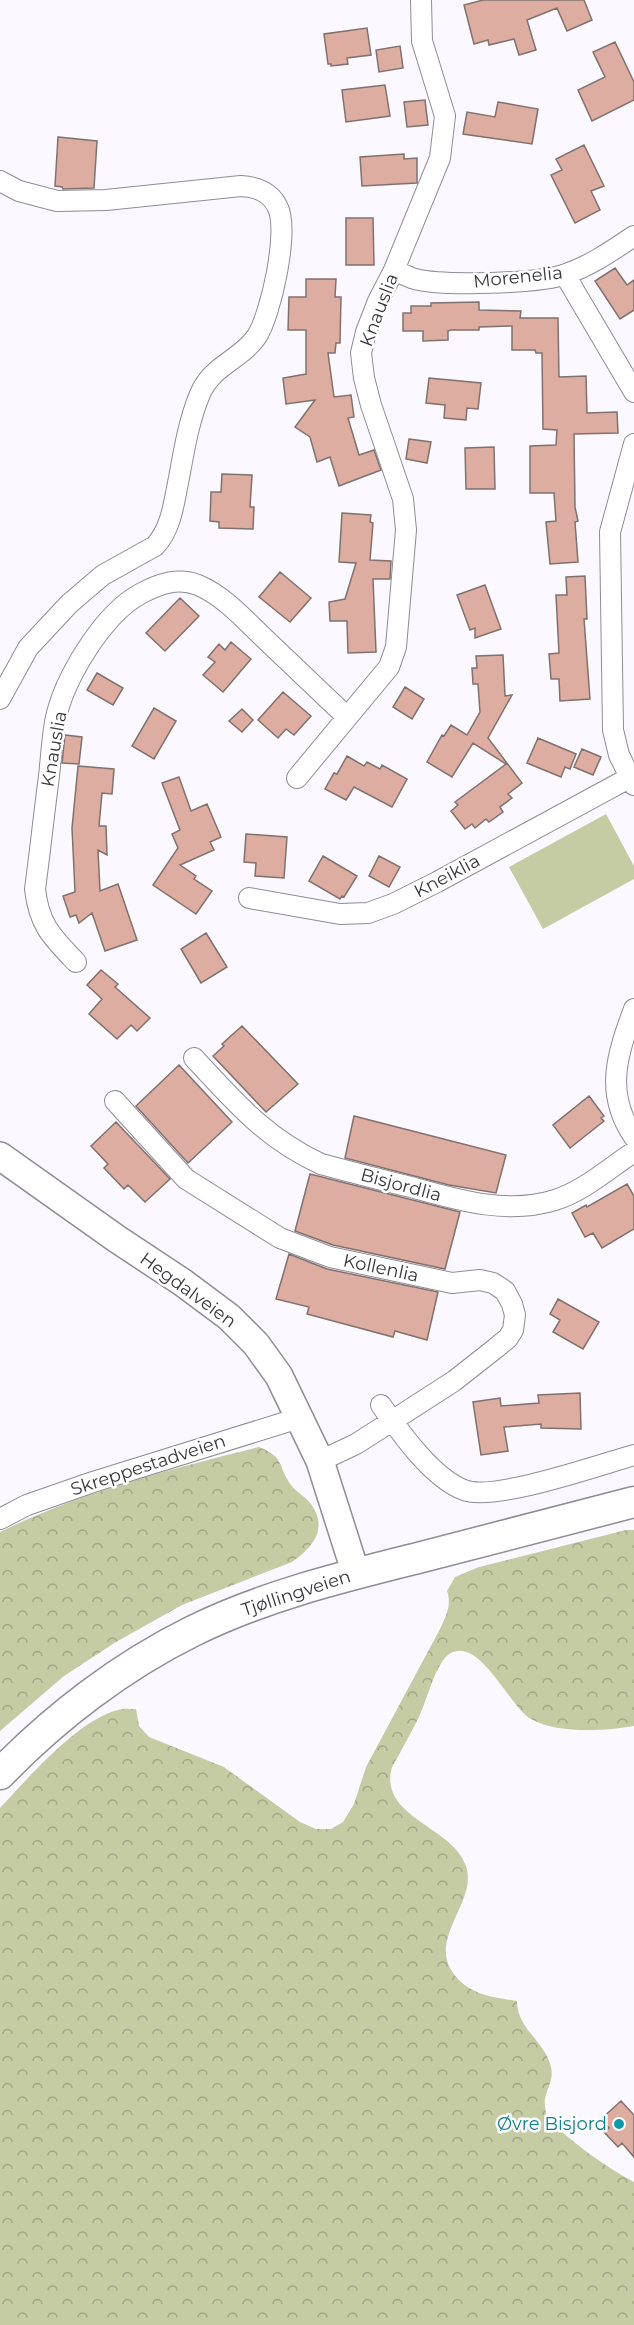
<svg xmlns="http://www.w3.org/2000/svg" width="634" height="2325" font-family="Montserrat,sans-serif">
  <style>
    .forest { fill: url(#forest-crowns) }
    .pitch { fill: #c5cba3 }
    .building { fill: #deada1; stroke: #80716d; stroke-width: 1.5 }
    .lines { fill: none; stroke-linecap: round; stroke-linejoin: round }
    .street-casing { stroke: #8f8b98; stroke-width: 22 }
    .secondary-casing { stroke: #8f8b98; stroke-width: 30 }
    .primary-casing { stroke: #8f8b98; stroke-width: 33 }
    .street { stroke: #fff; stroke-width: 20 }
    .secondary { stroke: #fff; stroke-width: 27 }
    .primary { stroke: #fff; stroke-width: 30 }
    .culture-dot { fill: #0f9aa8; stroke: #fff; stroke-width: 2 }
    .labels { text-anchor: middle; stroke-width: 5; stroke-linejoin: round; paint-order: stroke }
    .street-label { font-size: 18px; fill: #38363c; stroke: #fff }
    .culture-label { font-size: 18px; fill: #0d838f; stroke: #fff; text-anchor: end }
  </style>
  <defs>
    <pattern id="forest-crowns" width="20" height="18" patternUnits="userSpaceOnUse" patternTransform="scale(1.5)"><rect width="20" height="18" fill="#c5cba3"/><path d="M2 6a3 3 0 1 1 6 0M12 15a3 3 0 1 1 6 0" fill="none" stroke="#a1a686"/></pattern>
  </defs>
  <rect width="100%" height="100%" fill="#fbf9ff"/>
  <!-- forest -->
  <path class="forest" d="M259 1447C286 1458 277 1466 291 1485 296 1492 306 1497 311 1504 329 1529 312 1548 292 1562L182 1605 116 1642 64 1676 0 1731V1532C81 1492 171 1469 259 1447Z
    M626 1530H634V1726C606 1731 557 1734 531 1719 509 1706 482 1641 453 1652 438 1657 429 1693 423 1707 417 1723 407 1739 399 1755 396 1760 392 1766 391 1771 382 1818 453 1827 466 1866 478 1902 428 1937 453 1973 469 1995 492 1997 517 2001 517 2029 545 2041 551 2067 554 2079 547 2088 545 2099 544 2105 546 2112 547 2118 573 2143 602 2165 634 2182V2325H0V1808C27 1779 79 1719 118 1710 123 1708 130 1709 136 1709L139 1726 149 1737 224 1767 300 1822 316 1829H331L343 1822 354 1804 366 1767 440 1629C446 1616 452 1605 447 1591L455 1577 479 1567Z"/>
  <!-- pitch -->
  <path class="pitch" d="M606 814 634 866V879L543 929 509 867Z"/>
  <!-- building -->
  <path class="building" d="M483 0H584L592 20 567 31 557 8 527 20 536 50 519 55 514 39 489 45 488 40 474 44 464 5Z
    M367 28 371 55 347 58 348 64 331 66V64H328L324 34Z
    M615 42 634 82V100L592 121 578 90 605 77 593 52Z
    M400 46 403 68 379 72 376 50Z
    M385 85 390 116 346 122 342 90Z
    M425 100 428 125 407 127 404 102Z
    M498 102 538 109 532 144 463 134 467 112 495 117Z
    M58 137 97 141 94 188 63 189 62 187 55 186Z
    M584 145 604 186 591 191 600 210 575 223 551 175 562 170 556 159Z
    M404 154V159L417 158V183L362 186 360 157Z
    M346 218H373L374 265H346Z
    M615 268 627 285 634 280V310L620 319 595 281Z
    M306 279H336L335 297H341L340 343H336L335 353H328L334 397 351 395 354 417 348 418 359 455 374 450 381 470 339 486 330 457 317 462 310 437 295 427 315 400 286 404 283 378 306 374V330H288L289 297H306Z
    M479 302V310L521 311 520 318H558L559 377 586 376 587 413 617 412 618 433 574 434 575 507 578 521 575 522 578 562 550 564 546 522 556 521 554 493H530V446L556 445 557 430 543 429 542 353H536L535 350H512V326L479 327V330H451L448 331V340L423 341V331H403V313H411V306H431V303Z
    M429 378 481 383 478 409 467 408 466 420 444 418 445 405 426 403Z
    M409 439 431 442 427 463 406 459Z
    M494 447 495 489H466L465 448Z
    M222 474 252 475 250 507H254L253 529 219 528V522L210 521 211 492H221Z
    M342 513 371 515 370 522 373 523 370 560 391 561 390 579H373L376 652 348 653 347 621H330L329 602 345 599 356 563 339 562Z
    M280 572 311 598 290 622 259 597Z
    M585 576 587 619H584L590 699 560 701 559 679H551L549 654 559 653 556 595H567L566 577Z
    M485 585 501 629 475 638V628L470 630 457 595Z
    M180 598 199 616 165 651 146 633Z
    M231 642 251 659 223 692 203 675 215 662 208 657 219 644 225 650Z
    M503 655 505 696 512 695 488 738 522 783 508 794 512 798 500 807 503 812 489 822 486 819 475 828 472 824 465 829 451 811 458 805 455 802 506 764 473 743 452 777 427 762 442 735 444 736 451 725 467 735 480 712 478 684H473L472 668H477L476 656Z
    M97 673 123 688 113 705 87 690Z
    M405 687 424 699 412 719 393 707Z
    M283 692 311 716 294 735 286 729 278 738 258 720Z
    M154 708 176 721 154 759 132 746Z
    M242 709 253 720 242 732 229 721Z
    M65 735 82 737 79 764 62 763Z
    M538 738 576 754 570 769 565 767 561 777 527 763Z
    M582 749 601 757 593 775 574 767Z
    M347 756 364 766 367 762 380 769 382 765 407 779 392 807 354 787 346 800 325 789 334 773 337 774Z
    M78 766 114 769 112 794 102 793 99 826H106L107 855 98 850 100 891 118 884 137 940 105 951 92 913 79 923 76 915 70 917 63 896 75 892 72 828Z
    M179 777 191 811 207 804 221 837 210 842 214 850 180 865 196 876 194 879 212 891 196 914 153 885 178 848 172 834 180 830 162 783Z
    M246 834 287 837 284 878 255 876 256 863 244 862Z
    M323 856 357 876 344 897 342 896 340 899 309 881Z
    M379 856 400 867 389 887 369 876Z
    M206 933 227 967 201 983 181 949Z
    M101 970 118 984 115 987 150 1018 137 1031 131 1025 117 1039 89 1014 102 999 87 985Z
    M242 1026 298 1084 266 1112 213 1056 224 1046 222 1044Z
    M179 1065 232 1122 188 1163 136 1106Z
    M589 1096 604 1116 601 1118 604 1121 570 1148 553 1125Z
    M354 1116 506 1155 496 1193 449 1185 345 1158Z
    M116 1122 170 1179 145 1202 128 1185 124 1189 104 1168 108 1164 91 1146Z
    M310 1174 460 1212 445 1269 333 1245 295 1231Z
    M627 1184 634 1196V1229L602 1248 593 1233 585 1237 572 1213 586 1205 587 1207Z
    M289 1254 327 1269 438 1292 427 1340 395 1331 393 1337 307 1314 309 1307 276 1299Z
    M558 1299 599 1322 583 1349 553 1332 560 1320 550 1314Z
    M580 1393 581 1429 541 1428V1424L504 1427 508 1451 481 1455 473 1402 500 1398 501 1406 539 1403 538 1395Z
    M621 2101 634 2115V2157L622 2143 618 2147 604 2132 609 2128 601 2119Z"/>
  <g class="lines">
    <!-- street casing -->
    <g class="street-casing">
      <path id="street" d="M0 181 19 191 57 201 106 200 241 186C257 187 271 192 278 208 289 232 271 314 257 336 241 360 212 365 200 394 189 420 184 450 179 478 174 501 172 528 155 546L103 575 69 604 28 648 0 699
        M394 270C401 273 408 277 415 279 442 286 540 284 566 274 590 266 613 250 634 236
        M565 275 634 392
        M634 444 610 532 613 730 619 755 634 785
        M297 778 389 667 396 647 406 530 403 499 371 405 364 378 361 353 366 332 378 301 394 270 440 158 445 116 422 41 421 0
        M249 898 340 914 368 913 393 904 437 882 629 778
        M76 962C52 937 39 925 35 889 40 852 44 814 49 776 51 758 52 740 55 722 63 680 103 613 142 593 159 584 178 577 198 585 224 596 244 619 265 639 292 665 320 691 347 717
        M634 1009C617 1055 604 1093 634 1137
        M194 1058C235 1102 265 1138 321 1164 351 1172 381 1180 411 1187 458 1200 507 1215 555 1200 584 1191 609 1168 634 1152
        M115 1101 186 1179 280 1238 330 1257 452 1283 480 1280 493 1283 505 1291 512 1304 515 1315 513 1330 508 1338 496 1348 454 1381 392 1421 356 1444 320 1461
        M381 1405C400 1432 432 1478 464 1490 493 1502 599 1465 634 1455
        M0 1519 27 1505 93 1482 299 1418"/>
    </g>
    <!-- secondary casing -->
    <g class="secondary-casing">
      <path id="secondary" d="M0 1156 117 1239 182 1282 229 1317 256 1344 279 1376 320 1461 356 1574"/>
    </g>
    <!-- primary casing -->
    <g class="primary-casing">
      <path id="primary" d="M0 1774C55 1717 122 1666 193 1631 264 1596 342 1577 418 1558 490 1540 562 1521 634 1502"/>
    </g>
    <!-- street -->
    <use href="#street" class="street"/>
    <!-- secondary -->
    <use href="#secondary" class="secondary"/>
    <!-- primary -->
    <use href="#primary" class="primary"/>
  </g>
  <!-- markers -->
  <circle class="culture-dot" cx="619" cy="2124" r="6"/>
  <g class="labels">
    <!-- street labels -->
    <g class="street-label">
      <text transform="translate(518 277) rotate(-6)" y="6">Morenelia</text>
      <text transform="translate(379 310) rotate(-69)" y="6">Knauslia</text>
      <text transform="translate(54 749) rotate(-80)" y="6">Knauslia</text>
      <text transform="translate(447 876) rotate(-28)" y="6">Kneiklia</text>
      <text transform="translate(401 1185) rotate(15)" y="6">Bisjordlia</text>
      <text transform="translate(381 1268) rotate(12)" y="6">Kollenlia</text>
      <text transform="translate(188 1290) rotate(36)" y="6">Hegdalveien</text>
      <text transform="translate(148 1465) rotate(-18)" y="6">Skreppestadveien</text>
      <text transform="translate(296 1593) rotate(-18)" y="6">Tjøllingveien</text>
    </g>
    <!-- culture labels -->
    <g class="culture-label">
      <text x="607" y="2130">Øvre Bisjord</text>
    </g>
  </g>
</svg>
